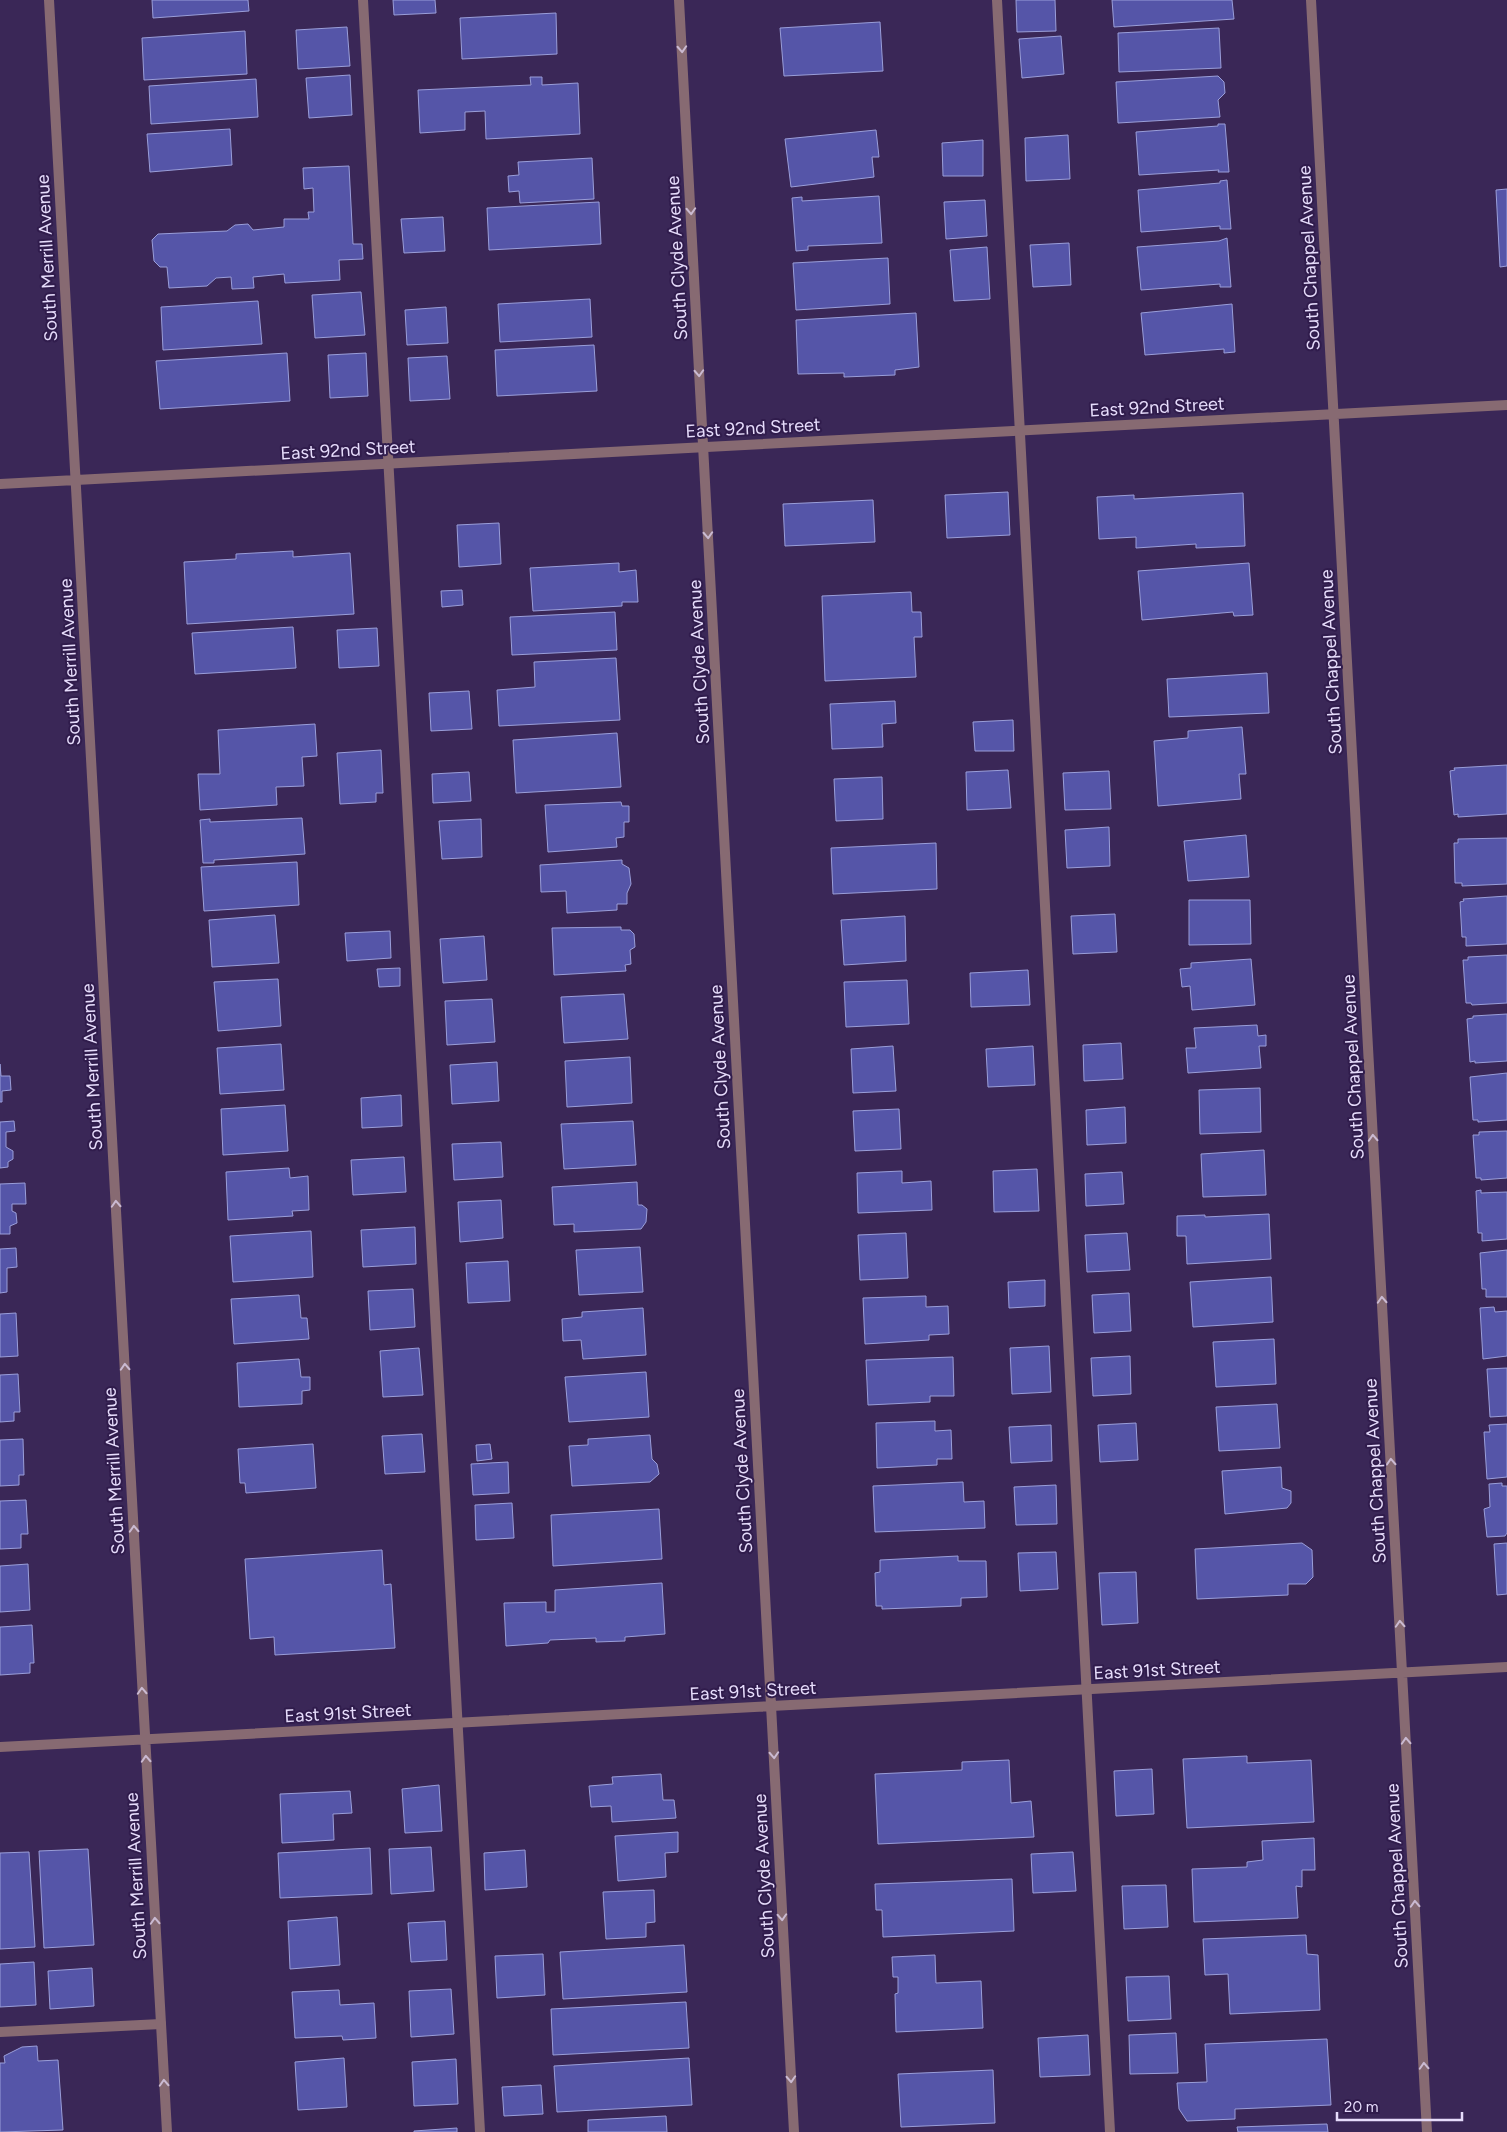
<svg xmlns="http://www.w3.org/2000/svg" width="1507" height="2132" font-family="Figtree,sans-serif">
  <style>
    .building { fill: #5555a8; stroke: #9a9ed9 }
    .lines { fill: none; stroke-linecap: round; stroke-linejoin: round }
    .service { stroke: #876a72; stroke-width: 10 }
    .minor { stroke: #876a72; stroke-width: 10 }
    .oneway { stroke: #cabad2 }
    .labels { text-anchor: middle; stroke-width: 4; stroke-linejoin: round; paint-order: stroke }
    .street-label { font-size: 18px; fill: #e6dcfb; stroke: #301c4c }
  </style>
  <rect width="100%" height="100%" fill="#3a2757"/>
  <!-- building -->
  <path class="building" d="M152 0H248L249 11 153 18Z
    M393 0H435L436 13 394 15Z
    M1016 0H1055L1056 31 1017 32Z
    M1112 0H1232L1234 19 1114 27Z
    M556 13 557 54 462 59 460 18Z
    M880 22 883 71 784 76 780 28Z
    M347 27 350 66 298 69 296 30Z
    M1219 28 1221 68 1119 72 1118 33Z
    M245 31 247 74 144 80 142 38Z
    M1061 36 1064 74 1022 78 1019 39Z
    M350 75 352 115 309 118 306 78Z
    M1218 76 1224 82 1225 93 1218 100 1220 117 1118 123 1116 82Z
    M530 77H542V85L578 83 580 134 486 139 485 111 465 112V130L420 133 418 90 531 85Z
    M256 79 258 117 151 124 149 86Z
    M1218 124H1225L1229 172H1218L1219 170 1139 175 1136 132 1218 126Z
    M230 129 232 165 150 172 147 134Z
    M876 130 879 157H872L874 177 791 187 785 139Z
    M1068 135 1070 179 1026 181 1025 138Z
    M983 140V176H943L942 143Z
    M592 158 594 199 520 203 519 191 509 192 508 176 519 175 518 162Z
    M349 166 353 244H362L363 259 339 260 340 280 285 283 284 274 253 277 254 288 232 289 231 277 216 278 207 286 169 288 167 267H160L154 261 152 240 158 234 227 231 235 225 248 224 253 230 284 227V219H309L308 212H314L313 188 304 189 303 168Z
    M1227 180 1231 229H1220V226L1141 232 1138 190 1220 183V181Z
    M1507 189V266L1500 267 1496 190Z
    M879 196 882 243 808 246V250L796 251 792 198 802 197V201Z
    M985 200 987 236 946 239 944 202Z
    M599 202 601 244 489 250 487 208Z
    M443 217 445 251 404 253 401 219Z
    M1227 238 1231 287H1220V284L1141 290 1137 247 1219 241Z
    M1069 243 1071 285 1033 287 1030 245Z
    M987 247 990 299 954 301 950 250Z
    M888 258 890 304 796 310 793 263Z
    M361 292 365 335 315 338 312 295Z
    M590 299 592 337 500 342 498 304Z
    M258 301 262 344 163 350 161 307Z
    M1232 304 1235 352 1224 353V349L1145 355 1141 313Z
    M446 307 448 343 407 345 405 310Z
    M916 313 919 367 895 370V375L844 377V373L798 374 796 320Z
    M594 345 597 391 497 396 495 350Z
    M287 353 290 401 160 409 156 361Z
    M366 353 368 396 330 398 328 355Z
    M447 356 450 399 410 401 408 358Z
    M1008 492 1010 535 947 538 945 495Z
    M1243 493 1245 546 1196 548V544L1136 548V537L1099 539 1097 497 1134 495V499Z
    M873 500 875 542 785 546 783 504Z
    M499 523 501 564 459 567 457 525Z
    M293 551V557L350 553 354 614 187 624 184 562 236 559V554Z
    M619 563V572L636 570 638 602H622V606L533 611 530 568Z
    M1249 563 1253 615 1234 616 1233 612 1142 620 1138 571Z
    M462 590 463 605 442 607 441 591Z
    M911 592 912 612H921L922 637H914L916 677 825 681 822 596Z
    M615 612 617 650 512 655 510 617Z
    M293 627 296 668 195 674 192 633Z
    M377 628 379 666 339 668 337 630Z
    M616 658 620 720 499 726 497 690 535 687 534 662Z
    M1267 673 1269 713 1169 717 1167 679Z
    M469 691 472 729 431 731 429 693Z
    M895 701 896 723 882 724 883 747 832 749 830 704Z
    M1013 720 1014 751H975L973 722Z
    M315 724 317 756 302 757 304 786 276 787 277 805 200 810 198 774H220L218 730Z
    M1242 727 1246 774H1239L1241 799 1158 806 1154 741 1188 738V731Z
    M617 733 621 787 516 793 513 740Z
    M381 750 383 793H376V802L340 804 337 753Z
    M1507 765V814L1458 817V814L1454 815 1450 771 1455 770 1454 768Z
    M1008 770 1011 808 967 810 966 772Z
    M1109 771 1111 809 1065 810 1063 773Z
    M469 772 471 801 433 803 432 774Z
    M882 777 883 819 836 821 834 779Z
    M621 802 622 806H629V822H624V837L616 838 617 847 548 852 545 805Z
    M302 818 305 854 214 860V863H203L200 820 210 819V822Z
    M481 819 482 857 442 859 439 821Z
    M1109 827 1110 866 1067 868 1065 830Z
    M1246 835 1249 877 1188 881 1184 841Z
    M1507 838V884L1462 886V883H1455L1454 843H1458V839Z
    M936 843 937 889 833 894 831 848Z
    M622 860V864L629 868 631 884 627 893V904H617V910L567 913 566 891 541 892 540 865Z
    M297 862 299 905 204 911 201 867Z
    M1507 896V944L1466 946V937H1462L1460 902 1464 901 1463 899Z
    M1189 900H1250L1251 944 1189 945Z
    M1115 914 1117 952 1073 954 1071 916Z
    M275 915 279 963 212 967 209 920Z
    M905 916 906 961 844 965 841 920Z
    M621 927V930H630L634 934 635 947 630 950 631 964 625 965 626 971 554 975 552 928Z
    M390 931 391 958 347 961 345 933Z
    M484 936 487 980 443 983 440 939Z
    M1507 955V1003L1472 1005 1471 1003H1466L1463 960H1468V957Z
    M1251 959 1255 1005 1192 1010 1190 986 1182 987 1180 969 1191 968V963Z
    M400 968V986L379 987 377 969Z
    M1028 970 1030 1005 971 1007 970 973Z
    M278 979 281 1026 218 1031 214 982Z
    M907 980 909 1024 846 1027 844 982Z
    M624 994 628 1039 564 1043 561 997Z
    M492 999 495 1042 447 1045 445 1001Z
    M1507 1014V1061L1475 1063V1061L1470 1062 1467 1019 1473 1018V1016Z
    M1257 1025 1258 1036 1266 1035V1046H1259L1261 1068 1188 1073 1186 1048H1196L1194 1028Z
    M1121 1043 1123 1079 1084 1081 1083 1045Z
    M281 1044 284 1090 220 1094 217 1048Z
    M893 1046 896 1091 853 1093 851 1049Z
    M1033 1046 1035 1085 988 1087 986 1049Z
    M630 1057 632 1103 567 1107 565 1061Z
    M497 1062 499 1101 452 1104 450 1065Z
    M0 1064 1 1076H10L11 1090 2 1091V1102H0Z
    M1507 1073V1120L1478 1122V1120H1473L1470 1077Z
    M1260 1088 1261 1132 1200 1134 1199 1090Z
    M401 1095 402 1126 362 1128 361 1098Z
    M285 1105 288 1151 223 1155 221 1109Z
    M1125 1107 1126 1143 1087 1145 1086 1110Z
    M899 1109 901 1149 855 1151 853 1111Z
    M14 1121 15 1131 6 1132V1147L13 1151V1159L8 1162V1167L0 1168V1122Z
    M633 1121 636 1165 564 1169 561 1124Z
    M1507 1131V1178L1481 1180V1178H1476L1473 1135H1479V1132Z
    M501 1142 503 1177 454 1180 452 1144Z
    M1264 1150 1266 1195 1203 1197 1201 1154Z
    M404 1157 406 1192 353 1195 351 1160Z
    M289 1168 290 1178 308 1176 309 1210 292 1211 293 1216 228 1220 226 1172Z
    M1037 1169 1039 1211 994 1212 993 1171Z
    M902 1171V1183L931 1181 932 1210 858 1213 857 1173Z
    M1122 1172 1124 1204 1086 1206 1085 1174Z
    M637 1182 638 1205H642L647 1209 646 1222 641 1229 574 1232V1224L554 1225 552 1187Z
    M25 1183 26 1204H12V1211L16 1213 17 1223 10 1226V1234H0V1184Z
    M1481 1190V1193L1507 1192V1239L1482 1241V1233H1478L1476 1191Z
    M501 1200 503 1238 460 1242 458 1202Z
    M1269 1214 1271 1259 1187 1264 1186 1236H1177V1216L1205 1215V1217Z
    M415 1227 416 1264 363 1267 361 1230Z
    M311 1231 313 1277 233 1282 230 1236Z
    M906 1233 908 1278 860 1280 858 1235Z
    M1127 1233 1130 1270 1087 1272 1085 1235Z
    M640 1247 643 1292 579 1295 576 1250Z
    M16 1248 17 1267 7 1268V1292L0 1293V1249Z
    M1507 1250V1297H1486V1289H1482L1480 1253Z
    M508 1261 510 1301 468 1303 466 1263Z
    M1271 1277 1273 1322 1193 1327 1190 1282Z
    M1045 1280V1306L1009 1308 1008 1282Z
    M413 1289 415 1327 370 1330 368 1291Z
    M1129 1293 1131 1331 1094 1333 1092 1295Z
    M299 1295 301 1318H307L309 1339 234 1344 231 1299Z
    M926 1296V1307L948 1306 949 1334 929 1335V1340L865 1344 863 1298Z
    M1494 1307 1495 1312 1507 1311V1356L1483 1359 1480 1308Z
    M643 1308 646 1355 583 1359 581 1340 563 1341 562 1319 582 1317V1312Z
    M16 1313 18 1356 0 1357V1314Z
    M1274 1339 1276 1384 1216 1387 1213 1342Z
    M1049 1346 1051 1392 1012 1394 1010 1348Z
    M419 1348 423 1395 383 1397 380 1351Z
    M1130 1356 1131 1394 1093 1396 1091 1358Z
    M953 1357 954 1396H930V1402L868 1405 866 1360Z
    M299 1359 301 1377H310V1390L302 1391V1404L239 1407 237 1363Z
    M1507 1368V1416L1490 1417 1487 1369Z
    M646 1372 649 1417 569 1422 565 1377Z
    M18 1374 20 1412H14V1421L0 1422V1375Z
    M1277 1404 1280 1448 1219 1451 1216 1407Z
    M935 1421V1431L951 1430 952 1459H937V1465L877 1468 876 1423Z
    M1136 1423 1138 1460 1100 1462 1098 1425Z
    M1507 1424V1477L1487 1479 1484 1432H1490L1489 1425Z
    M1051 1425 1052 1461 1011 1463 1009 1427Z
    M422 1434 425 1472 385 1474 382 1436Z
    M650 1435 652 1459 657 1464 659 1474 650 1482 572 1486 569 1446 588 1445V1439Z
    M23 1439 24 1475H19V1485L0 1486V1440Z
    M313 1444 316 1488 246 1493 245 1483H240L238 1449Z
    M490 1444 492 1459 477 1461 476 1445Z
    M508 1462 509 1493 473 1495 471 1464Z
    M1281 1467 1282 1488 1291 1491V1503L1287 1508 1225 1514 1222 1471Z
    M963 1482 964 1502 984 1501 985 1528 875 1532 873 1486Z
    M1502 1483V1486H1507V1533L1505 1536 1487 1537 1484 1509 1490 1507 1489 1484Z
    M1056 1485 1057 1524 1016 1525 1014 1487Z
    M26 1500 28 1534H21V1548L0 1549V1501Z
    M512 1503 514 1538 476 1540 475 1505Z
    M659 1509 662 1559 553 1566 551 1515Z
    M1302 1543 1312 1550 1313 1577 1306 1584H1288V1595L1197 1599 1195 1549Z
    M1507 1543V1594L1497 1595 1494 1544Z
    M382 1550 384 1585 391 1584 395 1648 275 1655 274 1637 250 1639 245 1559Z
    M1056 1552 1058 1589 1020 1591 1018 1553Z
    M958 1556V1561H986L987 1597 961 1598V1606L882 1609V1606H876L875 1573 880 1572V1560Z
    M28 1564 30 1610 0 1612V1566Z
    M1136 1572 1138 1623 1102 1625 1099 1573Z
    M662 1583 665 1634 625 1637V1641L596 1642V1638L550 1640 548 1643 506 1646 504 1603 546 1602V1612H555V1590Z
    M32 1625 34 1663H30V1673L0 1675V1627Z
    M1247 1756V1763L1311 1760 1314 1822 1187 1828 1183 1759Z
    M1009 1760 1011 1803 1031 1801 1034 1837 878 1844 875 1774 962 1770V1762Z
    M1152 1769 1154 1814 1116 1816 1114 1771Z
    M661 1774 663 1800H674L676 1818 612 1822 611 1806 591 1807 589 1786 613 1784 612 1777Z
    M439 1785 442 1831 405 1833 402 1789Z
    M350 1791 352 1813 333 1814 334 1840 282 1843 280 1794Z
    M678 1832V1852L665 1853 666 1877 618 1881 615 1836Z
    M1314 1838 1315 1870H1302V1887L1296 1886 1298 1918 1194 1922 1192 1869 1247 1867V1862L1263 1860 1262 1841Z
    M431 1847 434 1891 391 1894 389 1849Z
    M370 1848 372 1894 280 1898 278 1853Z
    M88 1849 94 1945 44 1948 39 1851Z
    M525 1850 527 1887 485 1890 484 1853Z
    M29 1852 35 1947 0 1949V1853Z
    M1073 1852 1076 1891 1033 1893 1031 1854Z
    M1012 1879 1014 1931 883 1937 882 1910H876L875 1884Z
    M1166 1885 1168 1927 1124 1929 1122 1886Z
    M654 1890 655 1922 646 1923V1937L606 1939 603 1892Z
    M337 1917 340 1965 290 1969 288 1921Z
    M445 1921 447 1960 411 1962 408 1923Z
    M1306 1935 1307 1954 1318 1955 1320 2010 1230 2014 1228 1974 1205 1975 1203 1939Z
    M684 1945 687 1992 563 1999 560 1952Z
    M543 1954 545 1995 497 1998 495 1956Z
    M935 1955 936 1983 981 1981 983 2028 896 2032 895 1994 898 1993V1977H893L892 1957Z
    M34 1962 36 2005 0 2007V1964Z
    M92 1968 94 2006 50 2009 48 1971Z
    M1169 1976 1171 2019 1128 2021 1126 1977Z
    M451 1989 454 2034 411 2037 409 1991Z
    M339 1990 340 2005 374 2003 376 2038 343 2040 342 2036 295 2038 292 1992Z
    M686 2002 689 2048 553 2055 551 2009Z
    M1176 2033 1178 2073 1130 2074 1129 2035Z
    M1088 2035 1090 2075 1040 2077 1038 2038Z
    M1327 2039 1331 2105 1235 2109V2119L1187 2121 1179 2109 1177 2083 1207 2082 1205 2044Z
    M37 2046 38 2061 58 2060 63 2130 0 2132V2063H5L4 2056 22 2047Z
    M344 2058 347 2107 298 2110 295 2062Z
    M689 2058 692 2105 557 2112 554 2066Z
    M456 2059 458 2104 414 2106 412 2062Z
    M993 2070 995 2123 901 2127 898 2074Z
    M541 2085 543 2114 504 2116 502 2087Z
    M666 2116 667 2132H588V2120Z
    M1327 2124 1328 2132H1238L1237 2127Z
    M457 2128V2132H414V2131Z"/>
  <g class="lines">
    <!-- service -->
    <path class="service" d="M363 0 480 2132
      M997 0 1110 2132
      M0 2032 161 2024"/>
    <!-- minor -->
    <path class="minor" d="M49 0 167 2132
      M679 0 794 2132
      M1311 0 1427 2132
      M0 484 1507 405
      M0 1747 1507 1667"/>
  </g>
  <!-- one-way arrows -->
  <defs><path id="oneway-chevron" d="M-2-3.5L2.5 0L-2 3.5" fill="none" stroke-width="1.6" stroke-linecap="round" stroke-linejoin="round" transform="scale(1.25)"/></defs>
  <g class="oneway">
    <use href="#oneway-chevron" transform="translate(682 49) rotate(87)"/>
    <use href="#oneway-chevron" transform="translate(691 211) rotate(87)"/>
    <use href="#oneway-chevron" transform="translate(699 373) rotate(87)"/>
    <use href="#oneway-chevron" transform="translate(708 535) rotate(87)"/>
    <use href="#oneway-chevron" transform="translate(1373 1138) rotate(-93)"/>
    <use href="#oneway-chevron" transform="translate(116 1204) rotate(-93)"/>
    <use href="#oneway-chevron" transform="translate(1382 1300) rotate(-93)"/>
    <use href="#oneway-chevron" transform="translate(125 1367) rotate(-93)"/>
    <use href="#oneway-chevron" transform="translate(1391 1462) rotate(-93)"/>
    <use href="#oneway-chevron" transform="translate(134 1529) rotate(-93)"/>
    <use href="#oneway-chevron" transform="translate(1400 1624) rotate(-93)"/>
    <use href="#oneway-chevron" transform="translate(142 1691) rotate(-93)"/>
    <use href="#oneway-chevron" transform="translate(1406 1741) rotate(-93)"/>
    <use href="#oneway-chevron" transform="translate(774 1755) rotate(87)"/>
    <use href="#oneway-chevron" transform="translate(146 1759) rotate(-93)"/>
    <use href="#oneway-chevron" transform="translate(1415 1904) rotate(-93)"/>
    <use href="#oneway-chevron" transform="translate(782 1917) rotate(87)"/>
    <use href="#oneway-chevron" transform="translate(155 1921) rotate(-93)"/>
    <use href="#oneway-chevron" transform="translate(1424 2066) rotate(-93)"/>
    <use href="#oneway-chevron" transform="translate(791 2079) rotate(87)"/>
    <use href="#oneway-chevron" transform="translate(164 2083) rotate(-93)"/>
  </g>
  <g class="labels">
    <!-- street labels -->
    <g class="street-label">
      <text transform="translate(47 258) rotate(-93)" y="6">South Merrill Avenue</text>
      <text transform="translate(677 258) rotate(-93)" y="6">South Clyde Avenue</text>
      <text transform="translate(1309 258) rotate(-93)" y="6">South Chappel Avenue</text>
      <text transform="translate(1157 407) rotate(-3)" y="6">East 92nd Street</text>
      <text transform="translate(753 428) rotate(-3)" y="6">East 92nd Street</text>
      <text transform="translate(348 450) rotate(-3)" y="6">East 92nd Street</text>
      <text transform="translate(70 662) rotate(-93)" y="6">South Merrill Avenue</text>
      <text transform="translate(699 662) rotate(-93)" y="6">South Clyde Avenue</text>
      <text transform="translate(1331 662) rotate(-93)" y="6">South Chappel Avenue</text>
      <text transform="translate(92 1067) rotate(-93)" y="6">South Merrill Avenue</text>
      <text transform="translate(720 1067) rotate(-93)" y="6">South Clyde Avenue</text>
      <text transform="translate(1353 1067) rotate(-93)" y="6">South Chappel Avenue</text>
      <text transform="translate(114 1471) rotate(-93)" y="6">South Merrill Avenue</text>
      <text transform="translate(742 1471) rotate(-93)" y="6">South Clyde Avenue</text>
      <text transform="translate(1375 1471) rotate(-93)" y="6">South Chappel Avenue</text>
      <text transform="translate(1157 1670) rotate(-3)" y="6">East 91st Street</text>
      <text transform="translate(753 1691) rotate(-3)" y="6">East 91st Street</text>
      <text transform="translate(348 1713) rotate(-3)" y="6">East 91st Street</text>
      <text transform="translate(136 1876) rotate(-93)" y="6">South Merrill Avenue</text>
      <text transform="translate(764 1876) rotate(-93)" y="6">South Clyde Avenue</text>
      <text transform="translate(1397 1876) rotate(-93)" y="6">South Chappel Avenue</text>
    </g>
  </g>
  <!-- scale -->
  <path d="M1337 2112v8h125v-8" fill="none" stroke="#e6dcfb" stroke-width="2.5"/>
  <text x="1344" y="2112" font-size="15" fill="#e6dcfb" stroke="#301c4c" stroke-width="4" paint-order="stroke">20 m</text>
</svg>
